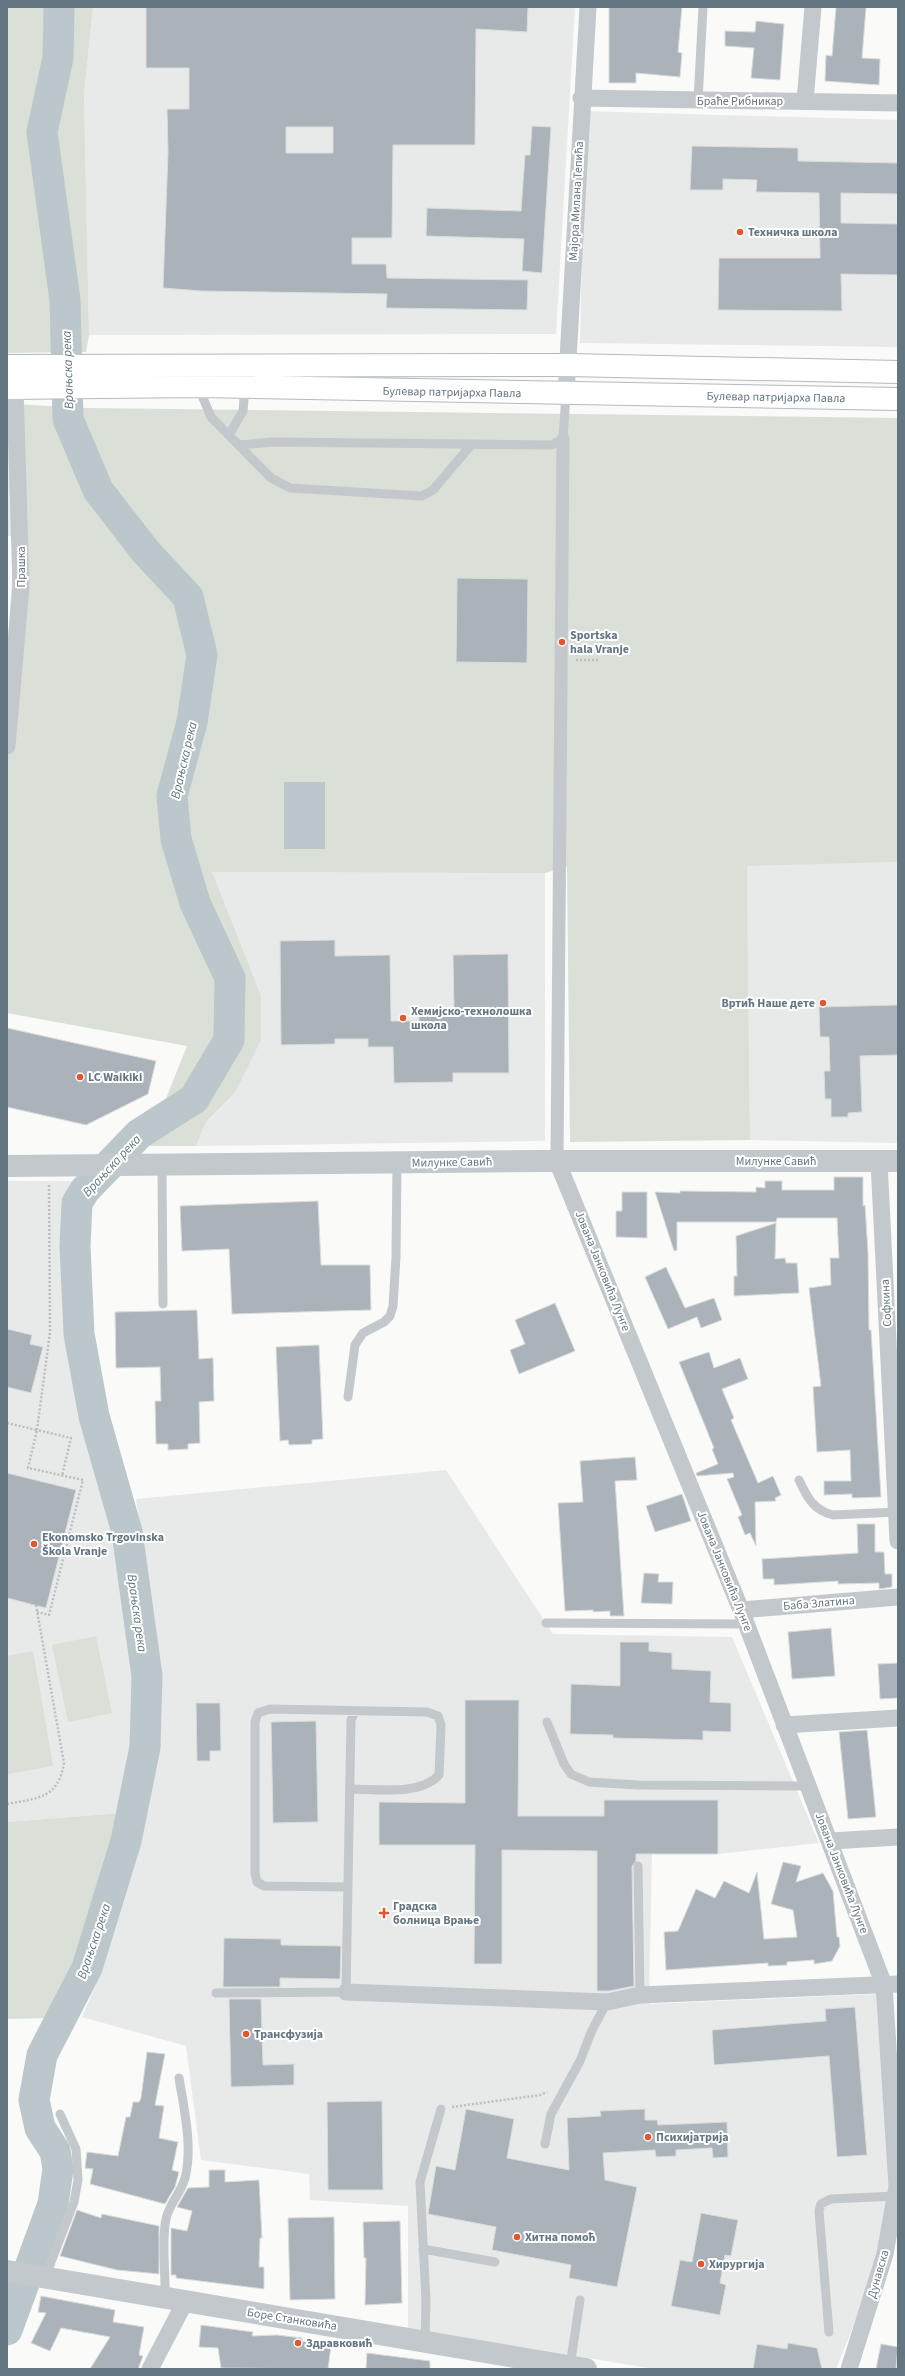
<svg xmlns="http://www.w3.org/2000/svg" width="905" height="2376" font-family="'Source Sans 3',sans-serif">
  <style>
    .built { fill: #e8e9e9 }
    .green { fill: #dadfd7 }
    .water { fill: #bbc7cb }
    .lines { fill: none; stroke-linecap: round; stroke-linejoin: round }
    .river { stroke: #bbc7cb; stroke-width: 31 }
    .building { fill: #aab3b9; stroke: #dcdcda; fill-rule: evenodd }
    .secondary-casing { stroke: #b3babf; stroke-width: 24 }
    .path { stroke: #bbbfc2; stroke-width: 2.5; stroke-dasharray: 2 2; stroke-linecap: butt }
    .service { stroke: #c3c8cc; stroke-width: 9 }
    .pedestrian { stroke: #c3c8cc; stroke-width: 13 }
    .minor { stroke: #c3c8cc; stroke-width: 17 }
    .tertiary { stroke: #c3c8cc; stroke-width: 22 }
    .secondary { stroke: #fff; stroke-width: 22 }
    .poi-dot { fill: #e4572e; stroke: #fff; stroke-width: 1.5 }
    .labels { text-anchor: middle; stroke-width: 4; stroke-linejoin: round; paint-order: stroke }
    .street-label { font-size: 12px; fill: #657683; stroke: #fff }
    .poi-label { font-size: 12px; font-weight: bold; fill: #657683; stroke: #fff; text-anchor: start }
    .water-label { font-size: 13px; font-style: italic; fill: #60757c; stroke: #fff }
  </style>
  <rect width="100%" height="100%" fill="#fafaf8"/>
  <!-- built -->
  <path class="built" d="M93 7H575L556 334 89 335 84 94Z
    M585 111 898 120V347L580 343Z
    M7 404 15 536H7Z
    M898 862V1143L750 1140 747 865Z
    M211 872 545 873V1141L196 1146 206 1122 235 1093 261 996Z
    M7 1181H73L63 1203 65 1336 78 1398 118 1542 137 1674 135 1747 122 1813 7 1822Z
    M446 1470 553 1634 732 1637 819 1843 718 1854H652L649 2004 876 1994 889 2183 878 2252 868 2289 836 2369H654L408 2328V2206L310 2200 309 2174 201 2160 186 2046 82 2017 101 1973 140 1836 161 1688 136 1499Z"/>
  <!-- green -->
  <path class="green" d="M7 7H93L84 94 89 335 86 352 7 353Z
    M13 404 87 408 898 418V862L747 866 750 1140 570 1142 567 867 545 873 212 872 261 996V1040L235 1093 206 1122 196 1146H147L187 1046 7 1013V657L15 536Z
    M96 1636 112 1713 68 1722 52 1645Z
    M33 1651 53 1766 7 1774V1656Z
    M122 1813 77 1963 49 2018 7 2019V1822Z"/>
  <!-- water -->
  <path class="water" d="M284 782H325V849H284Z"/>
  <g class="lines">
    <!-- river -->
    <path class="river" d="M7 2330 53 2204 58 2169 55 2151 40 2128 34 2100 42 2055 87 1968 126 1841 145 1747 147 1676 127 1532 94 1416 79 1334 75 1246 77 1203 85 1190 139 1134 194 1099 229 1040 230 978 195 903 176 839 172 796 192 722 202 655 188 597 146 552 98 490 68 419 65 300 42 132 58 58 59 7"/>
  </g>
  <!-- building -->
  <path class="building" d="M146 7H528L527 32 476 29 475 145H393L392 238H352V264H386L387 278 528 280 527 310 386 308 387 294 201 291 163 288 168 152 167 109H189V68H146ZM286 127H333V153H286Z
    M609 7H682L678 52 682 53 680 77 636 73V83H609Z
    M836 7H866L862 58 880 59 879 85 825 81 826 55 832 56Z
    M756 21 784 24 780 80 751 78 754 48 725 46V31L755 32Z
    M532 126 551 127 542 273 522 271 524 239 426 236 427 208 521 211 525 155H530Z
    M692 146 798 148V161L898 163V194L841 193V223L898 224V275L841 274 842 311 718 310 719 258H820L819 193 756 192 757 180 723 179V190H690Z
    M457 578 528 579 527 663 456 662Z
    M335 940V956L390 955 391 1021H419V1010L454 1009 453 955 508 954 509 1073H453V1082L394 1083 393 1047H368V1039H335V1044L281 1045 280 941Z
    M898 1005V1055L860 1056 862 1112 848 1113V1117H831V1099H825L824 1071H830L829 1037H820L819 1007Z
    M7 1028 156 1061 148 1094 86 1125 7 1107Z
    M834 1177H863V1206L865 1205 868 1252 869 1330H871L881 1497 852 1498V1494L824 1495V1481H851L850 1450 817 1452 813 1387 821 1386 809 1288 831 1285 830 1258H839L837 1218H777L776 1222H677V1250L674 1251 655 1192 680 1193V1191L756 1192V1187L765 1188V1181H782V1190H834Z
    M622 1192H647V1238L616 1237V1211H622Z
    M318 1201 321 1265H370L371 1310 232 1314 229 1249 182 1251 180 1206Z
    M776 1223 775 1259 785 1258 786 1263H797L799 1293 734 1296V1276H737L736 1236Z
    M666 1267 685 1308 714 1298 722 1320 701 1328 697 1317 668 1329 645 1277Z
    M555 1303 575 1351 519 1374 510 1350 525 1344 515 1320Z
    M197 1310 199 1359 213 1358 214 1401 199 1402 200 1443 188 1444V1449L168 1450V1444H156L155 1401H161L160 1367 116 1368 115 1312Z
    M7 1329 32 1335 30 1344 43 1347 31 1393 7 1387Z
    M319 1345 323 1439 312 1440V1444L289 1445 288 1440 280 1441 276 1347Z
    M709 1352 714 1368 740 1358 748 1379 722 1389 734 1418 731 1420 758 1483 773 1476 781 1495 775 1498 776 1501 755 1502 756 1546 750 1533 745 1535 738 1517 742 1515 727 1479 734 1477 733 1473 697 1476 696 1473 718 1464 712 1449 714 1448 679 1362Z
    M635 1457 637 1480 615 1481 624 1616H610V1611L593 1612V1610L565 1611 558 1503 583 1502 580 1461Z
    M7 1473 76 1490 46 1608 7 1598Z
    M682 1494 691 1521 655 1532 646 1506Z
    M857 1524H875V1552H884L885 1574H892V1587L879 1589V1583L838 1584V1581L774 1585V1579H763L762 1559 858 1553Z
    M644 1573 659 1574 658 1582H673L672 1604 641 1603Z
    M831 1628 835 1676 792 1679 788 1632Z
    M620 1642H649V1651L672 1653V1669L711 1671 710 1702 731 1703V1732L703 1731V1740L613 1738V1735L570 1734 571 1684 620 1686Z
    M898 1663V1698L880 1699 878 1664Z
    M465 1700H519L518 1816H604V1800H718V1854H636V1861L632 1866 634 1986 609 1991H597V1851L502 1850V1964H474L475 1845H379V1802L465 1803Z
    M196 1703H220L221 1751H210V1761H197Z
    M316 1721 318 1822 273 1823 271 1722Z
    M867 1730 876 1817 848 1819 839 1732Z
    M783 1862 801 1866 796 1882 823 1873 833 1891 837 1937H839L840 1946 832 1961 814 1964V1960L787 1962V1965L768 1966V1963L666 1970 664 1932 678 1931 696 1889 715 1898 724 1881 749 1893 757 1872 764 1939 797 1937 793 1910 771 1904Z
    M224 1938 281 1939V1945L341 1946 340 1979 280 1978V1987H223Z
    M229 1999H261L263 2065 294 2064V2085L231 2087Z
    M855 2007 867 2155 837 2157 829 2056 714 2065 712 2030 826 2021 825 2009Z
    M147 2052 165 2054 155 2105 164 2106 159 2138 178 2142 172 2170 179 2172 175 2187 165 2204 90 2184 93 2169 85 2168 87 2152 118 2156 126 2117H130L133 2102H139L141 2098Z
    M382 2101 383 2190H328L327 2102Z
    M466 2109 514 2119 507 2158 569 2170 567 2118 601 2116 600 2111 645 2109V2120H657L658 2125 727 2122 728 2157 713 2158 712 2148 676 2150V2156L656 2157 655 2150 603 2153 605 2180 637 2187 617 2287 569 2278 571 2265 492 2250 496 2227 428 2214 436 2166 455 2170Z
    M209 2170H225V2182L259 2180 262 2238H260L259 2267H264V2289L176 2278V2275H171V2228L187 2231 192 2211 177 2207 188 2188 209 2187Z
    M77 2210 101 2218 102 2214 159 2226V2274L117 2270 60 2256Z
    M701 2213 738 2220 731 2256 725 2255 720 2283 726 2285 720 2315 671 2306 680 2260 692 2262Z
    M334 2217 335 2299 290 2300 288 2218Z
    M400 2221 402 2303 365 2305 366 2258H364L363 2222Z
    M41 2296 115 2310 113 2322 144 2327 139 2355 143 2356 138 2369H90L110 2337 61 2328 50 2351 31 2343 46 2313 38 2312Z
    M201 2325 253 2332 252 2336 277 2335 302 2338V2341L331 2346 328 2369 221 2368 218 2348 199 2347Z
    M788 2343 817 2348 822 2369H753L757 2344 787 2349Z
    M881 2344 898 2347 896 2369H876Z
    M367 2353 430 2361V2369H366Z"/>
  <g class="lines">
    <!-- secondary casing -->
    <g class="secondary-casing">
      <path id="secondary" d="M7 366 569 365 898 372
        M7 388 198 386 898 399"/>
    </g>
    <!-- path -->
    <path class="path" d="M576 660H600
      M49 1185 50 1332 37 1430 71 1438 62 1476
      M7 1423 37 1430 28 1468 83 1480 49 1615 37 1612
      M7 1804C38 1798 58 1799 64 1763L36 1605
      M452 2107 540 2095 547 2092"/>
    <!-- service -->
    <path class="service" d="M698 101 703 7
      M198 386 211 417 271 478 290 488 422 496 433 490 472 444
      M229 435 243 411 245 387
      M239 445 272 442 551 445 563 439 566 394
      M162 1165 163 1304
      M348 1397 355 1345 363 1333 384 1322 390 1316 393 1306 396 1257 397 1162
      M799 1480C807 1497 813 1510 833 1515L897 1512
      M546 1623 746 1624
      M547 1722 564 1764 571 1774 589 1782 638 1785 809 1786
      M638 1866 640 1995
      M348 1887 264 1886 257 1882 255 1873V1722L258 1713 270 1709 427 1712 438 1716 441 1725 439 1775C420 1796 377 1789 350 1789
      M216 1993 346 1992 351 1720 355 1712
      M545 2144 551 2114 580 2061 592 2030 607 2002
      M423 2249 495 2262
      M45 2278 74 2202 78 2180 76 2149 60 2114
      M165 2298C166 2275 161 2241 166 2219 169 2204 181 2193 185 2178 193 2147 184 2109 179 2078
      M829 2332 819 2211 821 2204 831 2199 896 2196
      M425 2342 426 2301 420 2182 441 2109
      M570 2366 580 2300"/>
    <!-- pedestrian -->
    <path class="pedestrian" d="M557 1161 563 439"/>
    <!-- minor -->
    <path class="minor" d="M581 98 898 103
      M805 101 813 7
      M566 394 588 7
      M7 746 21 587 15 388
      M557 1161 741 1610 884 1985 897 2186 885 2254 849 2369
      M879 1162 898 1541
      M741 1610 898 1597
      M784 1725 898 1718
      M831 1841 898 1837
      M346 1992 607 2002 640 1995 898 1984
      M150 2369 185 2302"/>
    <!-- tertiary -->
    <path class="tertiary" d="M7 1166 540 1161H898
      M7 2271 586 2369"/>
    <!-- secondary -->
    <use href="#secondary" class="secondary"/>
  </g>
  <!-- markers -->
  <g class="poi-dot">
    <circle cx="740" cy="232" r="4"/>
    <circle cx="562" cy="642" r="4"/>
    <circle cx="823" cy="1003" r="4"/>
    <circle cx="403" cy="1018" r="4"/>
    <circle cx="80" cy="1077" r="4"/>
    <circle cx="34" cy="1544" r="4"/>
    <path d="M382 1907h4v4h4v4h-4v4h-4v-4h-4v-4h4z"/>
    <circle cx="246" cy="2034" r="4"/>
    <circle cx="648" cy="2137" r="4"/>
    <circle cx="517" cy="2237" r="4"/>
    <circle cx="701" cy="2264" r="4"/>
    <circle cx="298" cy="2343" r="4"/>
  </g>
  <g class="labels">
    <!-- street labels -->
    <g class="street-label">
      <text x="740" y="105">Браће Рибникар</text>
      <text transform="translate(576 201) rotate(-87)" y="4">Мајора Милана Тепића</text>
      <text transform="translate(452 392) rotate(1)" y="4">Булевар патријарха Павла</text>
      <text transform="translate(776 397) rotate(1)" y="4">Булевар патријарха Павла</text>
      <text transform="translate(21 567) rotate(-90)" y="4">Прашка</text>
      <text x="776" y="1165">Милунке Савић</text>
      <text transform="translate(452 1162) rotate(-1)" y="4">Милунке Савић</text>
      <text transform="translate(603 1271) rotate(68)" y="4">Јована Јанковића Лунге</text>
      <text transform="translate(886 1303) rotate(-93)" y="4">Софкина</text>
      <text transform="translate(725 1571) rotate(68)" y="4">Јована Јанковића Лунге</text>
      <text transform="translate(819 1603) rotate(-5)" y="4">Баба Златина</text>
      <text transform="translate(842 1873) rotate(69)" y="4">Јована Јанковића Лунге</text>
      <text transform="translate(878 2274) rotate(-74)" y="4">Дунавска</text>
      <text transform="translate(292 2319) rotate(9)" y="4">Боре Станковића</text>
    </g>
    <!-- poi labels -->
    <g class="poi-label">
      <text x="748" y="236">Техничка школа</text>
      <text x="570" y="639">Sportska<tspan x="570" dy="14">hala Vranje</tspan></text>
      <text x="815" y="1007" text-anchor="end">Вртић Наше дете</text>
      <text x="411" y="1015">Хемијско-технолошка<tspan x="411" dy="14">школа</tspan></text>
      <text x="88" y="1081">LC Waikiki</text>
      <text x="42" y="1541">Ekonomsko Trgovinska<tspan x="42" dy="14">Škola Vranje</tspan></text>
      <text x="393" y="1910">Градска<tspan x="393" dy="14">болница Врање</tspan></text>
      <text x="254" y="2038">Трансфузија</text>
      <text x="656" y="2141">Психијатрија</text>
      <text x="525" y="2241">Хитна помоћ</text>
      <text x="709" y="2268">Хирургија</text>
      <text x="306" y="2347">Здравковић</text>
    </g>
    <!-- water labels -->
    <g class="water-label">
      <text transform="translate(67 370) rotate(-92)" y="5">Врањска река</text>
      <text transform="translate(183 760) rotate(-77)" y="5">Врањска река</text>
      <text transform="translate(111 1165) rotate(-47)" y="5">Врањска река</text>
      <text transform="translate(138 1613) rotate(82)" y="5">Врањска река</text>
      <text transform="translate(93 1941) rotate(-71)" y="5">Врањска река</text>
    </g>
  </g>
  <!-- border -->
  <rect width="905" height="2376" fill="none" stroke="#657683" stroke-width="16"/>
</svg>
